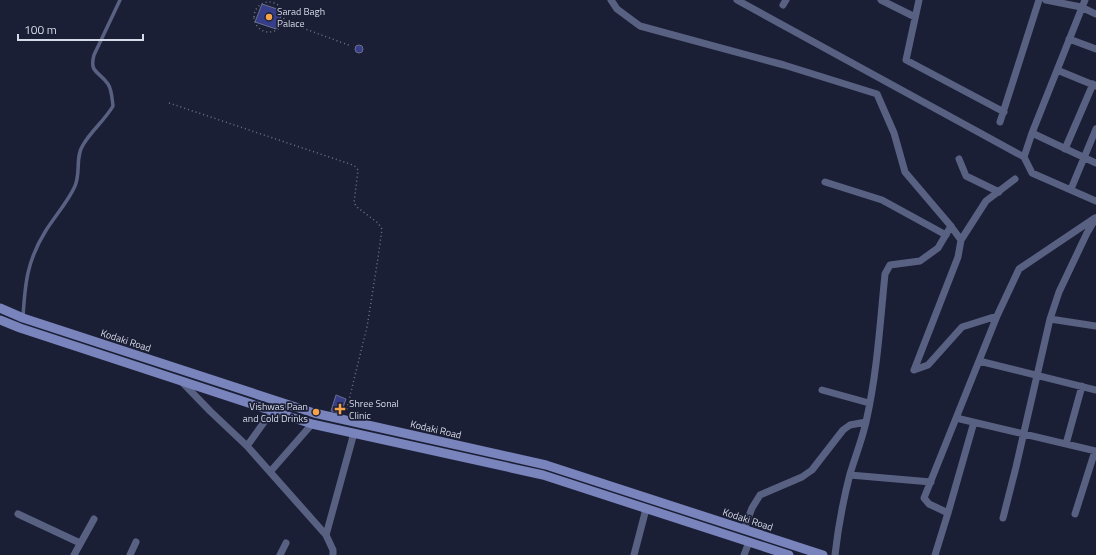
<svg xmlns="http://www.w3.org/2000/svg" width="1096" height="555" font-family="'Titillium Web',sans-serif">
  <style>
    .building { fill: #363e89; stroke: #696f8a }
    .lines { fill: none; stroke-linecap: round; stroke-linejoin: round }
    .path { stroke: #707487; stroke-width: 1.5; stroke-dasharray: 1 3; stroke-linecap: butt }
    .lane { stroke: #596183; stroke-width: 3.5 }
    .street { stroke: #596183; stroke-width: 7 }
    .secondary { stroke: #7984bc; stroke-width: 9 }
    .poi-dot { fill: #f6a247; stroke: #1b1f35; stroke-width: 1.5 }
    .labels { text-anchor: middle; stroke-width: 3.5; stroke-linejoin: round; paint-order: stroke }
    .poi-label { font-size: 10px; fill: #d7dae9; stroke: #1b1f35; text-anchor: start }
    .street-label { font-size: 10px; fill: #d7dae9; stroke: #1b1f35 }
  </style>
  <rect width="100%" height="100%" fill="#1b1f35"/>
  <!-- building -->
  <path class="building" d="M262 4 283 11 276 29 255 22Z
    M355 49a4 4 0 1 1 8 0a4 4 0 1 1-8 0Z
    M336 395 346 399 341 413 331 411Z"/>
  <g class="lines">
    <!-- path -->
    <path class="path" d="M254 17a15 15 0 1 1 30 0a15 15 0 1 1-30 0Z
      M284 21 351 46
      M169 103 350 164 356 167 358 170 354 203 358 208 378 223 382 229 378 258 367 327 346 412"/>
    <!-- lane -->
    <path class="lane" d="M23 317C25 284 27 261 45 232 54 217 68 202 75 186 81 172 75 157 83 145 91 131 105 120 113 106 112 99 112 90 108 84 99 71 89 73 94 55L120 0"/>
    <!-- street -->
    <path class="street" d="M611 0 617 9 640 26 784 65 877 94 894 133 905 172 950 225 961 240 958 257 914 370
      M737 0 1024 157
      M881 0 915 17
      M919 0 906 60 1004 112
      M1046 0 1081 7 1096 14
      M1085 0 1032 133 1096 163
      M783 5 786 0
      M1069 39 1096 49
      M1057 70 1096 86
      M1000 122 1039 0
      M1032 133 1024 157 1032 173 1096 201
      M1065 149 1093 84
      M959 159 966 176 999 192
      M825 182 882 200 946 235
      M1071 189 1096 129
      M961 240 986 201 1015 179
      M1050 319 1096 326
      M979 361 1096 390
      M914 370 928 365 962 327 997 316 1019 269 1095 218
      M181 381 210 411 247 446 326 535
      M822 390 869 403
      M956 418 1096 451
      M1066 444 1082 386
      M247 446 272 411
      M270 472 312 424
      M850 475 931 482
      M948 513 974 422
      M18 514 80 543
      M1075 514 1095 451
      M1003 518 1016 467 1050 319 1059 292 1087 233 1096 218
      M744 529 752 508 760 495 802 477 812 470 843 430 850 425 866 422
      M74 555 94 519
      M130 555 136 542
      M280 555 286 543
      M333 555V550L326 535 354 433
      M634 555 646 509
      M744 555 749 542
      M835 555C838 528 843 501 850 474 855 457 862 440 866 422 877 374 880 324 885 274L890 265 920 261 938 248 951 226
      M935 555 948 513 929 504 924 498 997 316"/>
    <!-- secondary -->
    <path class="secondary" d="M0 308 23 318 314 413 546 465 823 555
      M0 320 20 328 312 424 543 475 789 555"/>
  </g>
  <!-- markers -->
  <g class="poi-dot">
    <circle cx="269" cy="17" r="4"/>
    <path d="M338 403h4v4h4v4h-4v4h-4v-4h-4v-4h4z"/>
    <circle cx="316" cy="412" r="4"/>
  </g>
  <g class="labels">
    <!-- poi labels -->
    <g class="poi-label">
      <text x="277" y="15">Sarad Bagh<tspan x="277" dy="12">Palace</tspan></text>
      <text x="349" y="407">Shree Sonal<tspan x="349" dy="12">Clinic</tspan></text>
      <text x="308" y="410" text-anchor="end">Vishwas Paan<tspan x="308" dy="12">and Cold Drinks</tspan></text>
    </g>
    <!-- street labels -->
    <g class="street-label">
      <text transform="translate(126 340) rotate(18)" y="4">Kodaki Road</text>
      <text transform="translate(436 429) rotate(13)" y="4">Kodaki Road</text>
      <text transform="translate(748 519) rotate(18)" y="4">Kodaki Road</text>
    </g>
  </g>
  <!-- scale -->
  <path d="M18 34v6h125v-6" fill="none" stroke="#d7dae9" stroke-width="2"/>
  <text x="24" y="34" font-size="12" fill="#d7dae9" stroke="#1b1f35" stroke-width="3" paint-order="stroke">100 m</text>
</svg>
